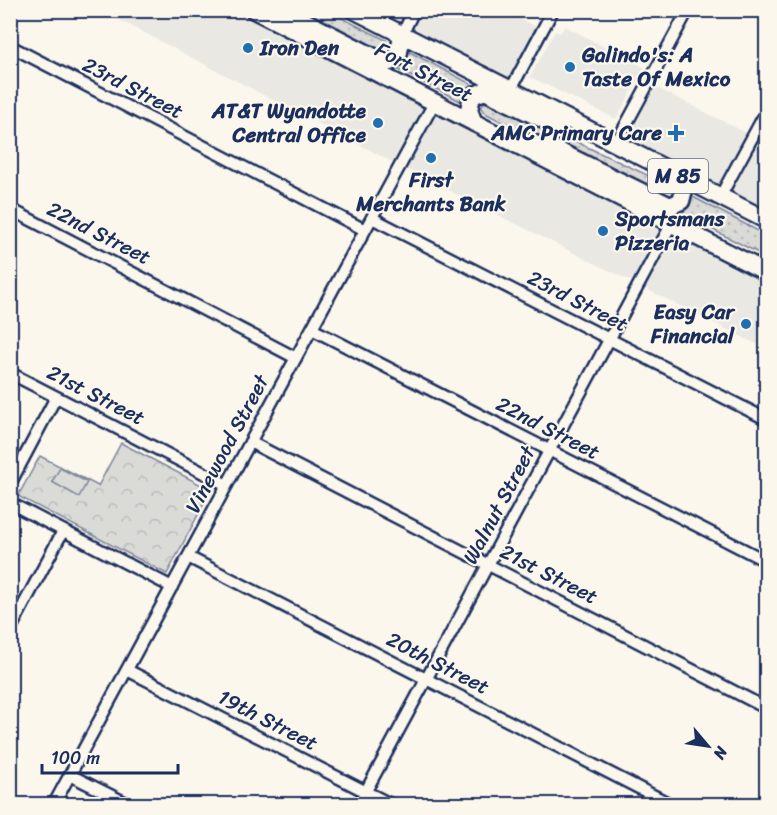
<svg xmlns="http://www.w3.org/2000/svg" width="777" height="815" font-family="Sriracha,sans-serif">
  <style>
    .built { fill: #eae8e2 }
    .grass { fill: url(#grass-dots); stroke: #7a849a; stroke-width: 1.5 }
    .park { fill: url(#park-crowns); stroke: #7a849a; stroke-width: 1.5 }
    .pitch { fill: #dadad7; stroke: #7a849a; stroke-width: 1.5 }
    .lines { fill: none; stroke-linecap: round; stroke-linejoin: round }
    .street-casing { stroke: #1b2f5e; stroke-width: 15 }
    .primary-casing { stroke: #1b2f5e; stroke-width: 21 }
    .street { stroke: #fbf7ec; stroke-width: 10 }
    .primary { stroke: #fbf7ec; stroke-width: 16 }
    .poi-dot { fill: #1f6fb2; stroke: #fbf7ec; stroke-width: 2 }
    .labels { text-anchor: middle; stroke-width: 4.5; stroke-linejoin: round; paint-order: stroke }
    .shield { fill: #fbf7ec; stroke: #5e6b89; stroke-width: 1.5 }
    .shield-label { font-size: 20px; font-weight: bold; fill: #1b2f5e }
    .poi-label { font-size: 21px; font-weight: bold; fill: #1b2f5e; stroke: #fbf7ec; text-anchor: start }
    .street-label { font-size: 21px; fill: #1b2f5e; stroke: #fbf7ec }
  </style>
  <defs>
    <pattern id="grass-dots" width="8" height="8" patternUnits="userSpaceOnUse" patternTransform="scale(1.5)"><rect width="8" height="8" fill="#dadad7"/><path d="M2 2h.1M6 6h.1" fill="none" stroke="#babbbb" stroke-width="1.8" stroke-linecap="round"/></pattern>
    <pattern id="park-crowns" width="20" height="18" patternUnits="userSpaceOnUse" patternTransform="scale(1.5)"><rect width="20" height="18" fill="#dadad7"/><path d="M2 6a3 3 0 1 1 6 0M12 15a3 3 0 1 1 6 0" fill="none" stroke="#babbbb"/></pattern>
  </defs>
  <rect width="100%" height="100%" fill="#fbf7ec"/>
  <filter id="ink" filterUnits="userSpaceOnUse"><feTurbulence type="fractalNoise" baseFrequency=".0167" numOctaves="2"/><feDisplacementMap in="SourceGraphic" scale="12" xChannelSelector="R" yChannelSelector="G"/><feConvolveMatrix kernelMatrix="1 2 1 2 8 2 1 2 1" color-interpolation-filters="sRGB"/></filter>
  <g filter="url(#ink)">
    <!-- built -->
    <path class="built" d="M102 11H254L766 272V349L400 166Z
      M354 11H503L543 30 511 89Z
      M565 26 645 68 616 119 530 77 555 31 560 33Z
      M648 83 766 143V220L616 143Z"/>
    <!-- grass -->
    <path class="grass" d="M292 11H328L386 40 389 48 381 52Z
      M408 51 473 85 462 102 397 69 403 64Z
      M498 102 587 147 671 186 673 194 666 197 515 129 485 113 481 108 483 103Z
      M693 197 766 235V257L682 214 690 205Z"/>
    <!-- park -->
    <path class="park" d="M121 443 211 490 167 574 18 496 40 456 98 486Z"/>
    <!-- pitch -->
    <path class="pitch" d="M60 468 87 482 79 497 52 482Z"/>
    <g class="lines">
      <!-- street casing -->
      <g class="street-casing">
        <path id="street" d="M402 35 414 10
          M10 46 365 230
          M511 89 553 10
          M616 143 688 10
          M720 197 766 112
          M10 209 296 358
          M372 218 766 419
          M312 329 766 561
          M10 373 227 485
          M250 442 766 708
          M10 484 56 397
          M10 503 172 587
          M188 557 670 804
          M10 630 63 531
          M127 670 390 804
          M70 775 128 804
          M54 804 434 103
          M359 804 672 223"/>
      </g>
      <!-- primary casing -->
      <g class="primary-casing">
        <path id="primary" d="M254 10 766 272
          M283 10 384 62H390L398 57 402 35
          M354 10 766 220
          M474 123 469 110 472 96 485 91 559 127
          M531 143 554 149 670 206 681 201 684 189 683 179"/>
      </g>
      <!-- street -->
      <use href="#street" class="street"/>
      <!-- primary -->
      <use href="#primary" class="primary"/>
    </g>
  </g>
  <!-- markers -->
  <g class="poi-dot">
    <circle cx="248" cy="48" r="6"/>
    <circle cx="570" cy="67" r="6"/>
    <circle cx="378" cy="123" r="6"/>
    <path d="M673 124h6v6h6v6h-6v6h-6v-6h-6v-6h6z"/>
    <circle cx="431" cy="158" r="6"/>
    <circle cx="603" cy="231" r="6"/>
    <circle cx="746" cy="324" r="6"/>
  </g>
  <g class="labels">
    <!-- shield labels -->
    <rect class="shield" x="648" y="159" width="60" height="34" rx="4.5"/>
    <g class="shield-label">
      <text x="678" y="183">M 85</text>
    </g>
    <!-- poi labels -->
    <g class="poi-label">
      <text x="260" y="55">Iron Den</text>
      <text x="582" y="62">Galindo's: A<tspan x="582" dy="24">Taste Of Mexico</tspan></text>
      <text x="366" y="118" text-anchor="end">AT&amp;T Wyandotte<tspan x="366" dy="24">Central Office</tspan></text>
      <text x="662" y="140" text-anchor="end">AMC Primary Care</text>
      <text x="431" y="187" text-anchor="middle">First<tspan x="431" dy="24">Merchants Bank</tspan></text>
      <text x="615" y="226">Sportsmans<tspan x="615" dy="24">Pizzeria</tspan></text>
      <text x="734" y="319" text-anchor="end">Easy Car<tspan x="734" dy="24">Financial</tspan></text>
    </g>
    <!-- street labels -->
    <g class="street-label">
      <text transform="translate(424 72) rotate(27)" y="7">Fort Street</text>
      <text transform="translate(133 88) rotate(27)" y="7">23rd Street</text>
      <text transform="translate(99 233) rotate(27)" y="7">22nd Street</text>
      <text transform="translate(578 301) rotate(27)" y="7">23rd Street</text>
      <text transform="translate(96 395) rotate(27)" y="7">21st Street</text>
      <text transform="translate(548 428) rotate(27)" y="7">22nd Street</text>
      <text transform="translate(227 444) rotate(-62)" y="7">Vinewood Street</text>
      <text transform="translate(499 505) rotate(-62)" y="7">Walnut Street</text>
      <text transform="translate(549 574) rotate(27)" y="7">21st Street</text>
      <text transform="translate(438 663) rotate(27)" y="7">20th Street</text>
      <text transform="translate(268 720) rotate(27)" y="7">19th Street</text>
    </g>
  </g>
  <!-- margin -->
  <rect width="777" height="815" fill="none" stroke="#fbf7ec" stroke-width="36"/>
  <rect x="18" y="18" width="741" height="779" fill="none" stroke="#1b2f5e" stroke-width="2" filter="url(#ink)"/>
  <!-- north arrow -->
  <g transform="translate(708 746) rotate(119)" stroke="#fbf7ec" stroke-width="4.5" paint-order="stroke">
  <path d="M0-4.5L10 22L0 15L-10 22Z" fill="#1b2f5e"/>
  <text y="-9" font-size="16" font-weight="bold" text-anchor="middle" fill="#1b2f5e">N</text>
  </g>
  <!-- scale -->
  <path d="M42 764v9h136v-9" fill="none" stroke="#1b2f5e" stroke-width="3"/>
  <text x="51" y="764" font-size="18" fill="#1b2f5e" stroke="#fbf7ec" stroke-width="4.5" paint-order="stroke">100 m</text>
</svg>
